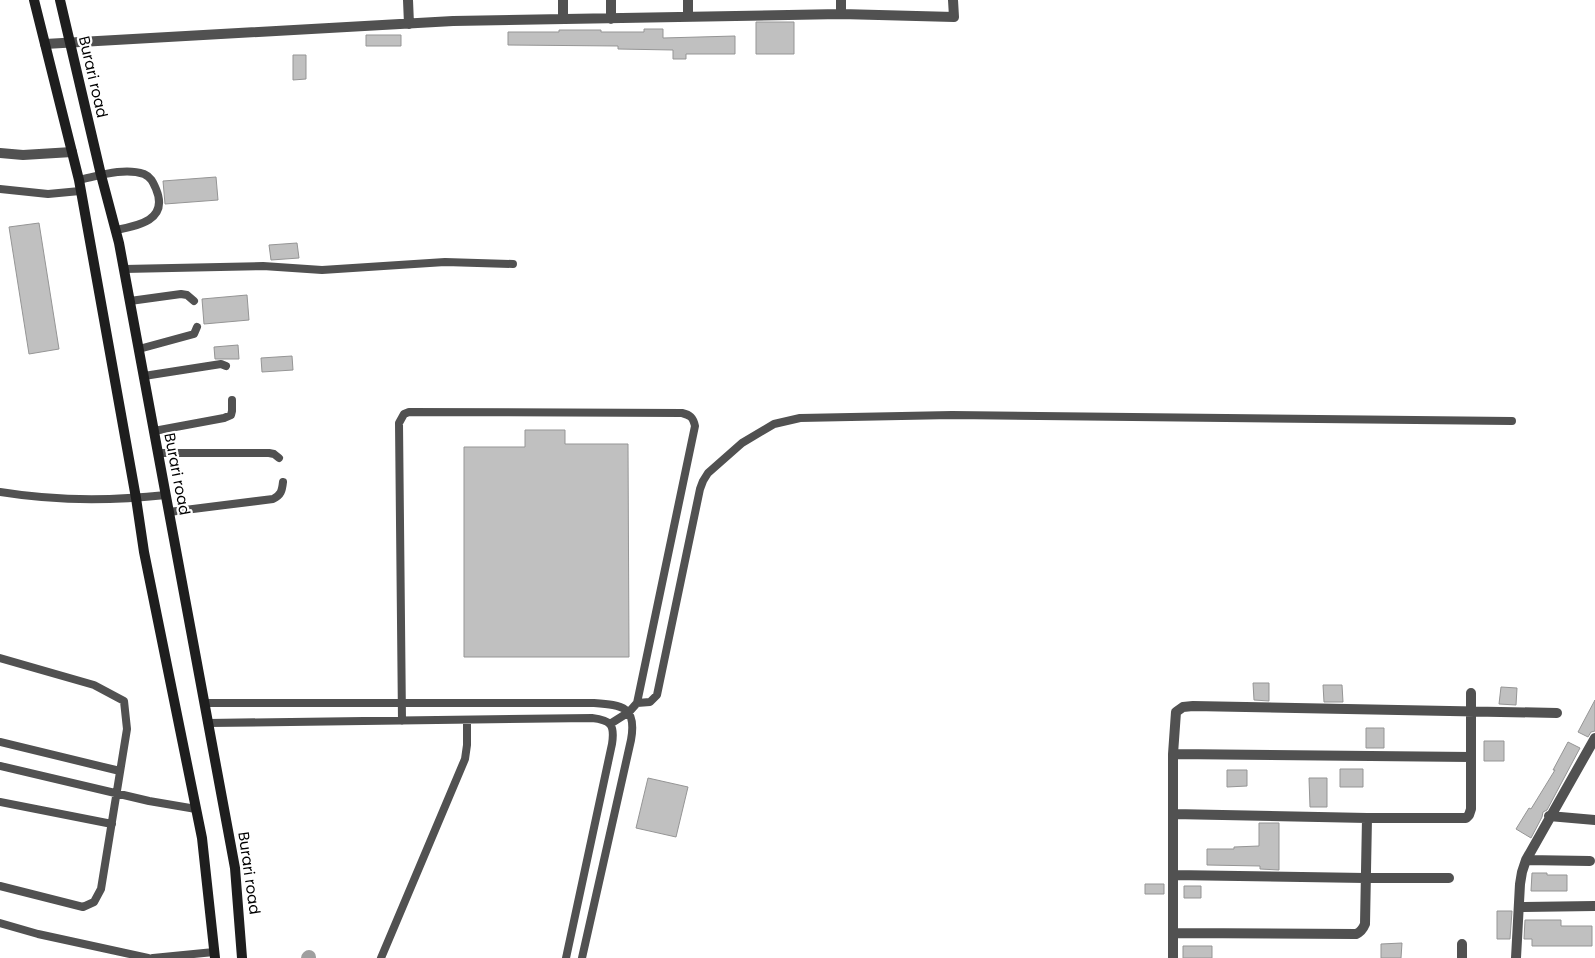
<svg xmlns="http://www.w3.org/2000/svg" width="1595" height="958" font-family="Poppins,sans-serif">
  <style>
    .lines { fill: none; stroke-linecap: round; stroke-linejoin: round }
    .canal { stroke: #9f9f9f; stroke-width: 14 }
    .building { fill: #c0c0c0; stroke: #959595 }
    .service { stroke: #515151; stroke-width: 8 }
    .minor { stroke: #515151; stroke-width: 10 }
    .secondary { stroke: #1e1e1e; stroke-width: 10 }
    .labels { text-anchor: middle; stroke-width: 4.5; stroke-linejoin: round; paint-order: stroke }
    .street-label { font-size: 15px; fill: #000; stroke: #fff }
  </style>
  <rect width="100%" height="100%" fill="#fff"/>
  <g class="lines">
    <!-- canal -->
    <path class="canal" d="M308 958 309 957"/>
  </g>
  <!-- building -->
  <path class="building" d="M756 22H794V54H756Z
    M644 29H663V38L735 36V54H686V59H673V50L618 49V46L508 45V32H559V30H601V32H644Z
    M366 35H401V46H366Z
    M293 55H306V79L293 80Z
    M216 177 218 200 165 204 163 181Z
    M39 223 59 349 29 354 9 227Z
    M297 243 299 258 271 260 269 245Z
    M247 295 249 320 204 324 202 299Z
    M238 345 239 359H215L214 347Z
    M292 356 293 370 262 372 261 358Z
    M525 430H565V444H628L629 657H464V447H525Z
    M1253 683H1269V701L1254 700Z
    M1323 685H1342L1343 702H1324Z
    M1501 687 1517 688 1516 705 1499 704Z
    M1595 700V731L1591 732 1588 737 1578 732Z
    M1366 728H1384V748H1366Z
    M1484 741H1504V761H1484Z
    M1568 742 1580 748 1547 810 1543 812 1542 817 1531 838 1516 829 1529 808 1531 809 1555 770H1553Z
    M1340 769H1363V787H1340Z
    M1227 770H1247V786L1227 787Z
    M648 778 688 787 676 837 636 828Z
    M1309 778H1327V807H1310Z
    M1259 823H1279V870L1260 869V866L1207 865V849H1234V847L1259 846Z
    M1532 873H1547V875H1567V891H1531Z
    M1145 884H1164V894H1145Z
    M1184 886H1201V898H1184Z
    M1497 911H1512L1510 939H1497Z
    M1525 920H1561V926H1592V946H1532V939H1524Z
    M1402 943 1401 958H1381V944Z
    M1183 946H1212V958H1183Z"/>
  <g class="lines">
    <!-- service -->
    <path class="service" d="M79 180C98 176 124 167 144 174 151 177 153 182 156 189 169 220 138 226 116 230
      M0 189 48 194 80 191
      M124 269 263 266 322 270 445 262 513 264
      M130 301 181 294 187 295 194 301
      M139 349 194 334 197 327
      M144 376 221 364 226 366
      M154 431 224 418 231 415 232 411V400
      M158 453H269L274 454 279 458
      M0 492C55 501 111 501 166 495
      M169 512 273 499C281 495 282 491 283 482
      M0 658 94 685 124 701 127 729 101 889 94 902 83 907 0 886
      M204 703H594C623 705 637 707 631 740L582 958
      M637 703 650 702 657 695 700 489 703 481 708 473 742 443 774 424 800 418 952 415 1512 421
      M402 721 399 423 404 414 409 412 682 413C690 415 693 417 695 426L637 703 629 712 610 724
      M208 723 592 718C611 720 615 725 612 744L566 958
      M0 742 120 771
      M0 766 149 801 196 809
      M0 802 112 824
      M0 923 38 934 148 958
      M153 958 214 952
      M381 958 465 759 467 745V720"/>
    <!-- minor -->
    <path class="minor" d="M408 0 409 24
      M611 0V19
      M688 0V17
      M841 0V14
      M563 19V0
      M45 44 453 21 841 14 954 17 953 0
      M0 153 23 155 72 152
      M1173 754V958
      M1471 757 1173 754 1176 712 1183 707 1193 706 1557 713
      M1173 814 1367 818H1466L1469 815 1471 809V693
      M1549 816 1595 820
      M1526 860 1590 861
      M1173 875 1365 878H1449
      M1519 907 1595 906
      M1173 933 1356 934C1361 932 1363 929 1365 924L1367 818
      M1462 958V944
      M1516 958 1520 884 1522 872 1526 860 1595 738"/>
    <!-- secondary -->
    <path class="secondary" d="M34 0 79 180 136 498 144 552 202 838 215 958
      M60 0 101 175 119 243 235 868 242 958"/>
  </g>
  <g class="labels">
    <!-- street labels -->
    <g class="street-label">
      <text transform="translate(93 77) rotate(77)" y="5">Burari road</text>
      <text transform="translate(177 474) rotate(79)" y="5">Burari road</text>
      <text transform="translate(249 873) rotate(82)" y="5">Burari road</text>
    </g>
  </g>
</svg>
